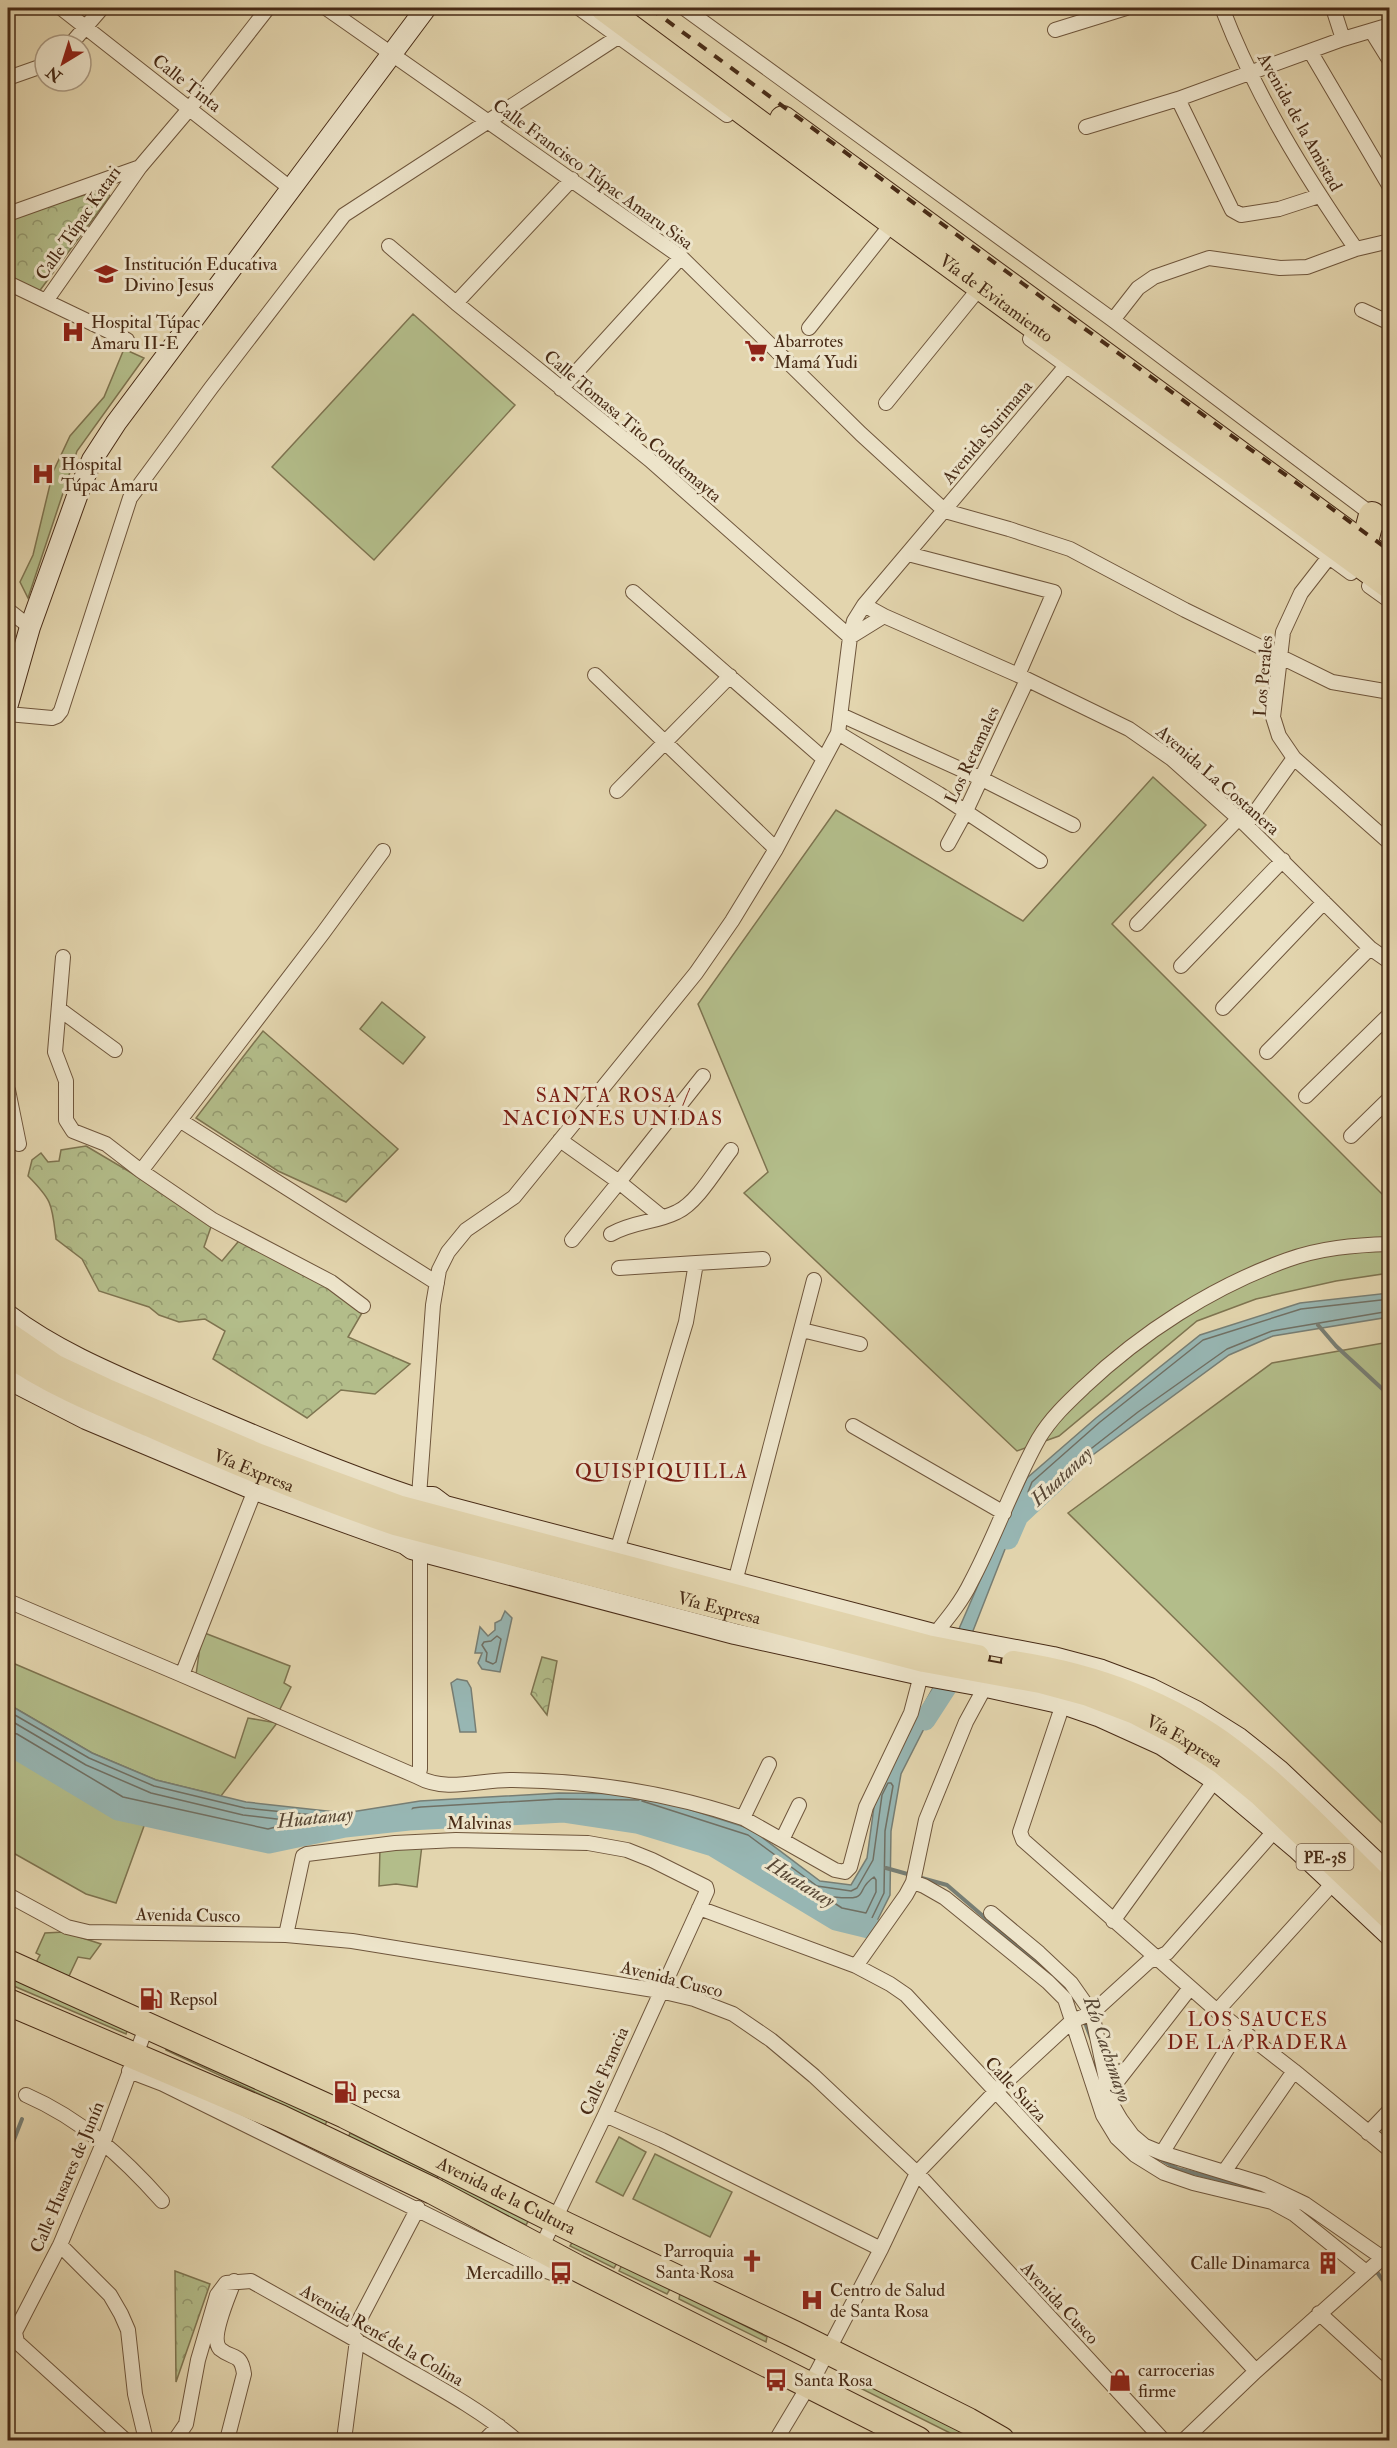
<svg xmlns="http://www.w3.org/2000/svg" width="1397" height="2448" font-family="'IM FELL Double Pica',serif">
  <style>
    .green { fill: #b3bd8a; stroke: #7e7450; stroke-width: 1.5 }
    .forest { fill: url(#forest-crowns); stroke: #7e7450; stroke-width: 1.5 }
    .water { fill: #97b6b3; stroke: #777e74; stroke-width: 1.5 }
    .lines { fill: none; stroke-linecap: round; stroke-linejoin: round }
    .shore { stroke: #707064; stroke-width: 1.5 }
    .stream { stroke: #777e74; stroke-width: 4 }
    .river { stroke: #97b6b3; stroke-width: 21 }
    .street-casing { stroke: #6f563c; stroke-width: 16 }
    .secondary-casing { stroke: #482b16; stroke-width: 22 }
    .primary-casing { stroke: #482b16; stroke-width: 26 }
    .highway-casing { stroke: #482b16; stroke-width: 28 }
    .street { stroke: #ede4ca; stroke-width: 14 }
    .secondary { stroke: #ede4ca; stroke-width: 20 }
    .primary { stroke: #e3d5ae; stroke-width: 22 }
    .highway { stroke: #e3d5ae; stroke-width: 26 }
    .rail { stroke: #482b16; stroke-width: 4; stroke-dasharray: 10 10; stroke-linecap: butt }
    .labels { text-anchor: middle; stroke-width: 6; stroke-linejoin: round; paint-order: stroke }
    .shield { fill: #ede4ca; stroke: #7a624c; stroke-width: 1.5 }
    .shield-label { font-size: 16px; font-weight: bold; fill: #482b16 }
    .street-label { font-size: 18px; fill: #482b16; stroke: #ede4ca }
    .poi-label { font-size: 18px; fill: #482b16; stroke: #ede4ca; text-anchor: start }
    .neighbourhood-label { font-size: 20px; letter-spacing: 1.5px; fill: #7a1f14; stroke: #ede4ca }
    .water-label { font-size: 20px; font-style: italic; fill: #584735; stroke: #ede4ca }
  </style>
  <defs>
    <pattern id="forest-crowns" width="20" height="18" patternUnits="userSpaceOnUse" patternTransform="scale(1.5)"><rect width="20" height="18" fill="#b3bd8a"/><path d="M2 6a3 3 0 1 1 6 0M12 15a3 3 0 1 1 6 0" fill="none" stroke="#949a70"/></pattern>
  </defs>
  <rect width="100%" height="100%" fill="#e3d5ae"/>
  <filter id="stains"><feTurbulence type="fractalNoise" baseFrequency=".00333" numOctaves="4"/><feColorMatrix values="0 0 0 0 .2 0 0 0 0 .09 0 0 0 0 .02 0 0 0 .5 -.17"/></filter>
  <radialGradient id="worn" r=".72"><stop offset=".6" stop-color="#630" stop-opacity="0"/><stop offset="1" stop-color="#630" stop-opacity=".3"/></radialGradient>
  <!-- green -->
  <path class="green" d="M413 314 515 405 374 560 272 467Z
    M124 349 144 358 77 451 28 598 20 582 33 555 53 472 70 436 104 397Z
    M1153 777 1206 825 1112 924 1389 1201V1273L1336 1281 1256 1299 1197 1321 1059 1436 1017 1451 744 1193 768 1172 698 1004 836 810 1023 921Z
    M382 1002 425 1037 403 1064 360 1029Z
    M1389 1342H1390L1389 1830 1068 1513 1272 1363Z
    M202 1632 290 1666 284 1683 291 1687 279 1711 196 1675Z
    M8 1661 235 1758 248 1718 277 1723 221 1796 156 1780 92 1753 8 1704Z
    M8 1745 144 1826 116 1903 86 1894 8 1850Z
    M422 1845 417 1887 396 1884 379 1886 380 1848Z
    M64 1932 101 1944 90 1959 78 1957 69 1976 34 1966 40 1955 36 1953 45 1933Z
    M12 1978 128 2028 126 2034 9 1984Z
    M166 2045 328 2119 325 2125 166 2050Z
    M350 2133 438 2176 436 2181 348 2138Z
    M619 2137 646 2152 623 2196 596 2182Z
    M655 2154 732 2192 710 2237 633 2199Z
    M443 2178 529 2220 526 2225 441 2183Z
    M573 2241 617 2263 614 2268 570 2246Z
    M622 2265 670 2289 667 2294 619 2271Z
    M680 2293 767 2337 766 2342 679 2299Z
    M841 2371 978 2440H964L838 2377Z"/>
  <!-- forest -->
  <path class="forest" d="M103 189 110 196 38 293 8 278V219Z
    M263 1031 398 1149 346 1202 278 1171 196 1118Z
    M86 1146 213 1221 204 1247 222 1261 243 1236 366 1306 348 1337 410 1364 375 1394 341 1390 307 1418 213 1359 225 1331 205 1319 179 1322 159 1315 149 1307 99 1291 82 1259 56 1239C52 1205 53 1201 28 1176L32 1160 41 1153 48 1162 59 1161 61 1150Z
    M542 1657 557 1661 547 1715 531 1694Z
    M175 2271 210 2284 176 2382Z"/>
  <!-- water -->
  <path class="water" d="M1389 1293V1317L1273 1336 1229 1355 1045 1490 1018 1516 971 1636 901 1774 891 1831 890 1895 873 1929 836 1920 713 1846 637 1823 564 1812 409 1820 345 1827 269 1843 118 1810 8 1744V1704L92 1753 156 1780 246 1802 345 1813 420 1801 559 1793 641 1794 751 1829 820 1881 851 1885 867 1858 876 1792 935 1684 998 1539 1027 1478 1096 1418 1200 1335 1300 1303Z
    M505 1611 512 1618 500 1672 482 1669 478 1663 482 1653H475L480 1627 488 1636 495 1630V1623L501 1620Z
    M457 1679 467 1681 471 1688 476 1732H460L451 1683Z"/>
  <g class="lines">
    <!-- shore -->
    <path class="shore" d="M1390 1299 1301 1309 1203 1340 1100 1422 1032 1482 1028 1492 1033 1494 1138 1412 1227 1349 1272 1331 1390 1311
      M497 1636 501 1639 496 1662 493 1664 486 1661 487 1653 482 1645 484 1642 491 1641Z
      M8 1711 89 1758 154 1786 245 1808 334 1817 336 1821 334 1823 269 1837 121 1804 13 1740H8
      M8 1719 86 1765 151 1793 243 1815 285 1820 287 1824 268 1829 123 1797 17 1734 8 1732
      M639 1800 559 1799 421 1807 413 1808 411 1811 414 1814 564 1806 638 1817 716 1841 839 1915 870 1922 884 1893 885 1831 893 1786 891 1783H888L882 1795 873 1860 857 1888 851 1891 817 1886 748 1835 642 1801
      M874 1877 876 1880V1892L866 1913 842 1908 831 1901 834 1897C873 1901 853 1891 874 1877Z"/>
    <!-- stream -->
    <path class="stream" d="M1318 1325 1336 1346 1390 1396
      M886 1868 911 1875
      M918 1877 947 1885 1069 1990
      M1084 2020 1091 2038
      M8 2155 22 2119
      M1162 2160 1178 2169 1263 2191
      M1375 2269 1390 2291"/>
    <!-- river -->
    <path class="river" d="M1008 1539 1018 1516 1065 1472
      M925 1720 960 1666
      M8 1744 118 1810 269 1843 345 1827 409 1820 564 1812 637 1823 713 1846 836 1920 873 1929"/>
    <!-- street casing -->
    <g class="street-casing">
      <path id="street" d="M61 8 290 188
        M326 8 681 257 861 434 945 511 1009 529 1070 549 1185 610 1332 682 1390 692
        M579 8 727 115
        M684 8 1113 320 1390 528
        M1222 8C1255 94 1304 174 1356 249
        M1333 8 1343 39
        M1055 30 1126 8
        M1372 32 1390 61
        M70 45 102 8
        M1310 51 1390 187
        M8 78 45 65
        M1086 127 1178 99
        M1319 196 1279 209 1241 215 1232 210 1178 99 1343 39 1390 25
        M8 214 140 167 190 108 268 8
        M389 246 456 303 650 460 850 637 884 616
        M8 283 127 340
        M46 301 140 167
        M456 303 572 179
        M1362 310 1390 323
        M1113 320 1138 288 1154 277 1209 258 1280 268 1307 267 1356 249 1390 241
        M809 328 886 231
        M1030 339 1351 573
        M561 389 681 257
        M886 403 973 296
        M908 554 1054 592 1018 675
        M1369 586 1390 601
        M633 592 824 759
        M864 605 884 616 1018 675 1129 729 1172 759 1246 825 1370 948 1390 962
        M8 610 30 627
        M595 675 776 849
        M8 714 52 718 57 716 61 711 130 498 211 388 344 215 618 37
        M841 715 982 779 1073 825
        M838 733 939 794 1040 861
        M1294 758 1390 843
        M617 791 730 676
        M1246 825 1294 758 1279 736 1273 717 1283 632 1301 593 1329 557
        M948 844 965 813 1027 680
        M1137 924 1238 819
        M63 957 55 1052 66 1081V1120L73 1131 106 1144 141 1171 323 933 383 851
        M1181 966 1283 860
        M1223 1008 1324 902
        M59 1009 115 1050
        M1267 1052 1370 948
        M8 1090 19 1144
        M1306 1096 1390 1014
        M181 1121 437 1283
        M1351 1136 1390 1098
        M560 1140 619 1182 703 1076
        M141 1171 213 1220 331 1282 363 1306
        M611 1234C634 1221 655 1223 677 1212 697 1203 717 1168 731 1150
        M572 1240 619 1182 662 1217
        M696 1263 763 1259
        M802 1330 860 1344
        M853 1426 1004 1513
        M419 1496 433 1305 439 1270 448 1252 466 1230 514 1197 696 973 732 921 776 849 838 733 850 637 854 621 864 605 1066 366
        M617 1551 686 1322 696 1263 619 1268
        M735 1582 814 1280
        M8 1601 182 1675 255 1490
        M935 1634C948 1618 962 1601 971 1582 996 1535 1013 1484 1039 1438 1051 1418 1067 1403 1084 1387 1141 1333 1212 1287 1287 1260 1320 1248 1354 1245 1390 1244
        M182 1675 418 1777 420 1769V1552
        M1063 1704 1020 1832 1023 1840 1217 2011 1294 2071 1390 2150
        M769 1764 743 1818 835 1870 845 1872 850 1867 866 1807 911 1713 921 1675
        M418 1777C447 1793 481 1779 513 1780 591 1781 669 1793 743 1818
        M782 1840 799 1805
        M913 1882 924 1886 945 1898 1048 1982 1065 1999 1103 2115 1117 2138 1135 2155 1164 2173 1193 2183 1272 2202 1294 2214 1366 2272
        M8 1895 67 1927 88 1932 286 1935 352 1941 660 1991 694 1999 733 2014 771 2040 814 2076 917 2173 1163 2440
        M699 1908 856 1966 890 1984 906 1995 1256 2371
        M991 1913 1039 1953 1071 1983 1092 2013 1111 2103 1121 2120 1132 2135 1145 2146 1162 2153 1263 2184 1305 2204 1390 2263
        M1113 1921 1215 1780
        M286 1935 303 1856 307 1854 395 1843 456 1840 588 1843 627 1850 652 1860 706 1887 707 1891 605 2115 541 2248
        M856 1966 906 1895 913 1882 926 1820 966 1722 985 1687
        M1217 2011 1334 1882
        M129 2071 163 2084 527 2264 560 2276 577 2268
        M1109 2092 1190 1988
        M26 2095C81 2119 123 2157 162 2201
        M605 2115 662 2140 881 2249
        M1368 2133 1390 2110
        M1162 2153 1240 2028
        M1224 2172 1294 2071
        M60 2245 110 2295 121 2314 128 2330 135 2394 146 2440
        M1319 2313 1390 2378
        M351 2336 418 2208
        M125 2440 17 2342 15 2332 60 2245 104 2141 147 2025
        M175 2440 186 2424 198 2360 217 2295 226 2283 251 2281C303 2310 356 2340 408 2370 445 2391 483 2412 516 2440
        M227 2440 244 2374C241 2352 233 2360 220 2349 209 2337 230 2294 234 2281
        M344 2440 357 2340
        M485 2440 499 2426
        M776 2440 818 2370 881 2249 917 2173 995 2092 1072 2021 1092 2013 1148 1962 1167 1953 1276 1829
        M1184 2440 1256 2371 1379 2261 1390 2249"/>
    </g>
    <!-- secondary casing -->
    <g class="secondary-casing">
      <path id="secondary" d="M8 704 30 627 80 488 92 460 116 423 426 8
        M8 1315C61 1355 124 1379 185 1406 260 1438 335 1471 413 1497H433L445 1506 937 1635 1053 1657 1102 1670 1150 1688 1196 1711 1239 1738 1279 1770 1390 1875
        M8 1379 86 1419 255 1490 405 1544 412 1549 735 1634 921 1675 982 1686 1063 1704 1098 1716 1162 1745 1215 1780 1296 1848 1390 1936"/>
    </g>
    <!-- primary casing -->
    <g class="primary-casing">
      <g id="primary">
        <path d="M8 1333 56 1366 105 1389 257 1454 401 1507 927 1646 978 1656"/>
        <path id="s1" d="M8 1355C51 1385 101 1405 150 1426 230 1462 312 1496 395 1524L924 1661 1040 1682 1088 1695 1135 1713 1179 1736 1221 1763 1260 1795 1390 1919"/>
        <path d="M1013 1662C1092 1674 1168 1701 1232 1749 1289 1792 1338 1846 1390 1896"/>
      </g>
    </g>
    <!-- highway casing -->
    <g class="highway-casing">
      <g id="highway">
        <path id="s2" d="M604 8 892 222 1390 586"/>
        <path d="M783 119 1384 560"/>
        <path d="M1364 545 1372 515"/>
        <path id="s3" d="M8 1963 345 2115 565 2225 794 2334 968 2421 1001 2440"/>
        <path d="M8 2002 280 2118 433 2191 577 2268 918 2440"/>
      </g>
    </g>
    <!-- street -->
    <use href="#street" class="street"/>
    <!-- secondary -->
    <use href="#secondary" class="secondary"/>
    <!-- primary -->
    <use href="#primary" class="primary"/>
    <!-- highway -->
    <use href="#highway" class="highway"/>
    <!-- rail -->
    <path class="rail" d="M650 8 1022 283 1390 551"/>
  </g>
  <!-- icons -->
  <defs>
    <g id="school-bare" transform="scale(1.8)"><path d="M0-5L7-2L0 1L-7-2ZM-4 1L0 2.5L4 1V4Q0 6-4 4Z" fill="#8f2418" stroke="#ede4ca" stroke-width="2.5" paint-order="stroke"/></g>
    <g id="hospital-bare" transform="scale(1.8)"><path d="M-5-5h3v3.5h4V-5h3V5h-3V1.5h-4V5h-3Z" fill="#8f2418" stroke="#ede4ca" stroke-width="2.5" paint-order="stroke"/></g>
    <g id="supermarket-bare" transform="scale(1.8)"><path d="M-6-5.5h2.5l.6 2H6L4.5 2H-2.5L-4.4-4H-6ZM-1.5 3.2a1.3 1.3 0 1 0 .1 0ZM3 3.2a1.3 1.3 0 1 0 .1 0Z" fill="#8f2418" stroke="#ede4ca" stroke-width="2.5" paint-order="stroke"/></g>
    <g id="fuel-bare" transform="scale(1.8)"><path d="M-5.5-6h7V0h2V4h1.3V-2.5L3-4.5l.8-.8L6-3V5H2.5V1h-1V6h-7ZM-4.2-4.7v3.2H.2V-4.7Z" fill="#8f2418" stroke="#ede4ca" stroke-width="2.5" paint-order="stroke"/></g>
    <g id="church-bare" transform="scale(1.8)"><path d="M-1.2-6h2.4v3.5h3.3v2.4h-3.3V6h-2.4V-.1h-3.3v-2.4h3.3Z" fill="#8f2418" stroke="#ede4ca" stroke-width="2.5" paint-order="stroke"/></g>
    <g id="building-bare" transform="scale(1.8)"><path d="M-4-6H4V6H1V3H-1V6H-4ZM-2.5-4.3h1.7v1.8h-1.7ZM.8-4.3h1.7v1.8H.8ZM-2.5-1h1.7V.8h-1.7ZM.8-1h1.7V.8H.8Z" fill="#8f2418" stroke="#ede4ca" stroke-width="2.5" paint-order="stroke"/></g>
    <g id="bus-bare" transform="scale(1.8)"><path d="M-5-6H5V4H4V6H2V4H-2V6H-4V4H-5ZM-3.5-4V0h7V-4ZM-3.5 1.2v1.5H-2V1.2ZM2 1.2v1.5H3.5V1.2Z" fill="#8f2418" stroke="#ede4ca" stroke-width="2.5" paint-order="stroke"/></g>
    <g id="shop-bare" transform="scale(1.8)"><path d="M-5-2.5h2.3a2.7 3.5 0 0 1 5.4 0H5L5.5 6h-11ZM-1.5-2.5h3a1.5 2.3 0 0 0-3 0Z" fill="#8f2418" stroke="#ede4ca" stroke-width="2.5" paint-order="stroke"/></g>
  </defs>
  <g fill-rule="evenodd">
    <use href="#school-bare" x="106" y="274"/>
    <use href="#hospital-bare" x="73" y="332"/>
    <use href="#supermarket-bare" x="756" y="351"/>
    <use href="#hospital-bare" x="43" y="474"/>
    <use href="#fuel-bare" x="151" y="1999"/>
    <use href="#fuel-bare" x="345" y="2092"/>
    <use href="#church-bare" x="752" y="2261"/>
    <use href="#building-bare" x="1328" y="2263"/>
    <use href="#bus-bare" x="561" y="2273"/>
    <use href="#hospital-bare" x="812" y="2300"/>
    <use href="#bus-bare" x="776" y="2380"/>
    <use href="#shop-bare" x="1120" y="2380"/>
  </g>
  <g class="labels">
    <!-- shield labels -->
    <rect class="shield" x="1296.5" y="1844" width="57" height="26" rx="4.5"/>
    <g class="shield-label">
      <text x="1325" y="1863">PE-3S</text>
    </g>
    <!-- street labels -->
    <g class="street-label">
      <text transform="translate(187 83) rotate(38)" y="6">Calle Tinta</text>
      <text transform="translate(1300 122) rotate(61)" y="6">Avenida de la Amistad</text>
      <text transform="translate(593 174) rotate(36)" y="6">Calle Francisco Túpac Amaru Sisa</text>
      <text transform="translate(78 223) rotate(-55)" y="6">Calle Túpac Katari</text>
      <text dy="6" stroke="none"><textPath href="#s2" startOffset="488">Vía de Evitamiento</textPath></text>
      <text transform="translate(633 426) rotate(40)" y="6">Calle Tomasa Tito Condemayta</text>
      <text transform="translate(987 432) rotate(-50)" y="6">Avenida Surimana</text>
      <text transform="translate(1263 676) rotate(-85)" y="6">Los Perales</text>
      <text transform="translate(972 755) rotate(-65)" y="6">Los Retamales</text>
      <text transform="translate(1218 780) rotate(41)" y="6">Avenida La Costanera</text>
      <text dy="6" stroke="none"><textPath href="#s1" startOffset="272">Vía Expresa</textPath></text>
      <text dy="6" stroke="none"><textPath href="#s1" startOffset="758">Vía Expresa</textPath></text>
      <text dy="6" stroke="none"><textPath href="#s1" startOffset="1244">Vía Expresa</textPath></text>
      <text x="479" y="1829">Malvinas</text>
      <text transform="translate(188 1915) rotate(1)" y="6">Avenida Cusco</text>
      <text transform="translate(672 1979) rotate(14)" y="6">Avenida Cusco</text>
      <text transform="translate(604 2071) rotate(-66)" y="6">Calle Francia</text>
      <text transform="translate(1016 2089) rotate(47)" y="6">Calle Suiza</text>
      <text transform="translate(67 2177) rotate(-67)" y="6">Calle Husares de Junín</text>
      <text dy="6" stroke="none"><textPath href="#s3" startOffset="550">Avenida de la Cultura</textPath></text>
      <text transform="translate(1060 2303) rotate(47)" y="6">Avenida Cusco</text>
      <text transform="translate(382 2335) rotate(30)" y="6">Avenida René de la Colina</text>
    </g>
    <!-- poi labels -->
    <g class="poi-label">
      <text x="124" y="270">Institución Educativa<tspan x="124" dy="21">Divino Jesus</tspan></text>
      <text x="91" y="328">Hospital Túpac<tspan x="91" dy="21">Amaru II-E</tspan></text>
      <text x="774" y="347">Abarrotes<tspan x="774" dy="21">Mamá Yudi</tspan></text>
      <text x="61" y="470">Hospital<tspan x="61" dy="21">Túpac Amaru</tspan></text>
      <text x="169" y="2005">Repsol</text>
      <text x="363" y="2098">pecsa</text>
      <text x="734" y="2257" text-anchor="end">Parroquia<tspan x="734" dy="21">Santa Rosa</tspan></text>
      <text x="1310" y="2269" text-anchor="end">Calle Dinamarca</text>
      <text x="543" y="2279" text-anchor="end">Mercadillo</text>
      <text x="830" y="2296">Centro de Salud<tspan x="830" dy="21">de Santa Rosa</tspan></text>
      <text x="1138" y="2376">carrocerias<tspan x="1138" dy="21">firme</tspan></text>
      <text x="794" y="2386">Santa Rosa</text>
    </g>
    <!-- neighbourhood labels -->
    <g class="neighbourhood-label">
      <text x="613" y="1102">SANTA ROSA /<tspan x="613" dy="23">NACIONES UNIDAS</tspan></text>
      <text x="662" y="1478">QUISPIQUILLA</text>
      <text x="1258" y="2026">LOS SAUCES<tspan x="1258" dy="23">DE LA PRADERA</tspan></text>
    </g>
    <!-- water labels -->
    <g class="water-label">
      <text transform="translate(1061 1476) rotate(-43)" y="7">Huatanay</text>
      <text transform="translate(315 1817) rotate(-6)" y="7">Huatanay</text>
      <text transform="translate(801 1882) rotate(32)" y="7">Huatanay</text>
      <text transform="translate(1108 2049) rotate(71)" y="7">Río Cachimayo</text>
    </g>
  </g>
  <!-- margin -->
  <rect width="1397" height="2448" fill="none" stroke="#e3d5ae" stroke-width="30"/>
  <rect x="9" y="9" width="1379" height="2430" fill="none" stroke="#482b16" stroke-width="3"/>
  <rect x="15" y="15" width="1367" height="2418" fill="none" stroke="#482b16" stroke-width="1.5"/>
  <!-- north arrow -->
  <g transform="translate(63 63) rotate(218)"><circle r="28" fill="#ede4ca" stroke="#ab9a82" stroke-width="1.5"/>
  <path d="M0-4.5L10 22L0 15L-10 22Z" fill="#8f2418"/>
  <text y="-9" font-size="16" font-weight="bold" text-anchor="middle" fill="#482b16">N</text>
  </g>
  <rect width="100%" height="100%" filter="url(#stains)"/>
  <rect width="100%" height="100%" fill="url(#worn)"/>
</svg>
